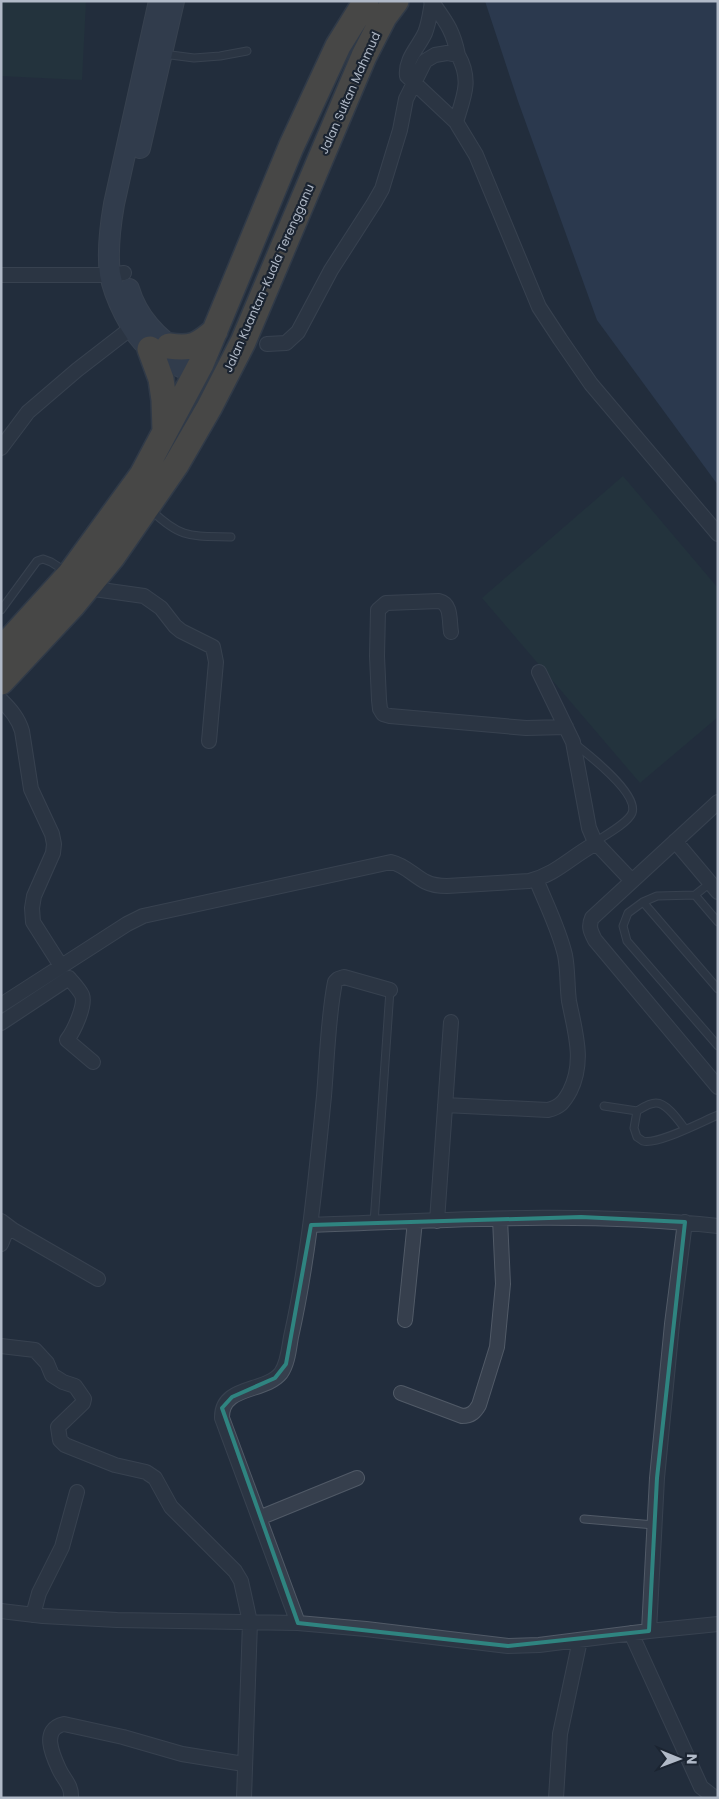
<svg xmlns="http://www.w3.org/2000/svg" width="719" height="1799" font-family="Poppins,sans-serif">
  <style>
    .green { fill: #243a3e }
    .water { fill: #354865 }
    .lines { fill: none; stroke-linecap: round; stroke-linejoin: round }
    .lane-casing { stroke: #515a67; stroke-width: 9 }
    .street-casing { stroke: #515a67; stroke-width: 16 }
    .secondary-casing { stroke: #515a67; stroke-width: 22 }
    .highway-casing { stroke: #414a57; stroke-width: 28 }
    .lane { stroke: #363f4d; stroke-width: 7 }
    .street { stroke: #363f4d; stroke-width: 14 }
    .secondary { stroke: #434e60; stroke-width: 20 }
    .highway { stroke: #736652; stroke-width: 25 }
    .marked { fill: none; stroke: #2f8480; stroke-width: 4; stroke-linejoin: round }
    .labels { text-anchor: middle; stroke-width: 4.5; stroke-linejoin: round; paint-order: stroke }
    .street-label { font-size: 12px; fill: #b1bac8; stroke: #1b2431 }
  </style>
  <rect width="100%" height="100%" fill="#222d3d"/>
  <!-- green -->
  <path class="green" d="M1 1H86L82 80 1 76Z
    M623 476 718 588V717L640 783 482 598Z"/>
  <!-- water -->
  <path class="water" d="M485 1H718V485L597 320 518 101Z"/>
  <g class="lines">
    <!-- lane casing -->
    <g class="lane-casing">
      <path id="lane" d="M163 54 194 58 220 56 247 51
        M151 510C181 539 191 536 231 537
        M1 610 37 561 43 559 51 562 65 571
        M575 744C589 755 639 794 632 813 628 823 604 836 595 842
        M710 883 695 895 718 922
        M695 895 657 896 643 902 628 913 623 926 627 941 718 1046
        M643 902 718 989
        M604 1106 637 1111
        M685 1129C679 1121 667 1103 656 1103 649 1103 642 1108 637 1111L634 1128 637 1137C639 1138 641 1140 643 1141 658 1145 703 1121 718 1115
        M374 1223 390 990
        M584 1519 654 1525"/>
    </g>
    <!-- street casing -->
    <g class="street-casing">
      <path id="street" d="M431 1 432 2C430 13 429 23 425 33 418 48 405 59 407 76L456 122 476 155 539 307 560 339 591 384 718 534
        M432 2C446 22 453 30 458 55
        M1 275H110L124 273
        M267 344 286 343 298 332 331 270 374 203 382 189 400 130 406 99 425 61 435 55 447 53 458 55C472 80 464 96 456 122
        M1 448 28 412 77 370 139 322
        M87 588 144 596 161 608 175 626 181 631 213 647 216 662 209 741
        M451 632C449 621 452 604 439 601L386 603 378 610 377 656 379 700 380 709 383 714 390 716 526 728 566 727
        M539 672 573 742 589 828 595 842 632 881
        M1 700C11 710 18 718 22 731L31 789 52 834 54 844 53 853 34 896 32 908 33 922 61 966
        M718 802 592 918C588 927 591 932 595 940L718 1087
        M675 841 718 892
        M1 1005 127 924 143 916 391 862C405 865 414 876 426 882 432 885 440 886 447 886L529 881C555 875 571 857 593 845L595 842
        M1 1023 69 978C73 983 79 989 82 995 86 1005 74 1031 67 1040L93 1062
        M445 1105 548 1110C560 1107 564 1102 570 1091 585 1061 575 1032 569 1001 567 986 568 970 565 955 559 929 546 904 536 879
        M1 1221 13 1230 98 1279
        M437 1221 451 1022
        M311 1225C446 1220 583 1211 718 1226
        M1 1244 8 1227
        M405 1320 415 1221
        M1 1346 35 1350 47 1363 52 1375 63 1382 75 1386 84 1399 83 1403 58 1427 60 1440 65 1445 115 1465 146 1472 155 1478 171 1507 235 1571 241 1581 250 1622 244 1798
        M401 1393 462 1416C471 1416 475 1412 479 1405L497 1347 503 1284 500 1219
        M259 1518 357 1478
        M1 1611 43 1616 117 1620 298 1623 366 1629 508 1646 539 1645 649 1631 718 1624
        M33 1615 39 1593 62 1547 77 1492
        M298 1623 222 1418C221 1385 265 1393 281 1373 288 1363 289 1348 291 1337 309 1257 316 1176 324 1096 327 1060 328 1017 335 982L338 979 344 977 390 990
        M649 1631 657 1478 672 1324 685 1222
        M631 1633 701 1787 715 1798
        M71 1798C72 1785 64 1780 59 1769 52 1754 41 1729 64 1724L123 1737 182 1754 244 1764
        M556 1798 560 1734 580 1640"/>
    </g>
    <!-- secondary casing -->
    <g class="secondary-casing">
      <path id="secondary" d="M159 1 114 204C110 227 107 251 110 274 114 296 131 333 149 348 162 359 180 366 196 375
        M140 148 174 1
        M129 289C137 316 157 339 182 353"/>
    </g>
    <!-- highway casing -->
    <g class="highway-casing">
      <path id="highway" d="M169 346C192 349 197 346 215 331
        M150 349 161 379 164 400 165 431
        M1 650 70 574 142 475 201 364 291 147 338 46 366 1
        M1 682 72 606 113 556 176 465 209 408 243 342 364 56 384 17 396 1"/>
    </g>
    <!-- lane -->
    <use href="#lane" class="lane"/>
    <!-- street -->
    <use href="#street" class="street"/>
    <!-- secondary -->
    <use href="#secondary" class="secondary"/>
    <!-- highway -->
    <use href="#highway" class="highway"/>
  </g>
  <!-- marked area -->
  <path d="M0 0H719V1799H0ZM581 1217 685 1222 657 1478 649 1631 508 1646 298 1623 222 1408 232 1397 275 1378 286 1364 311 1225Z" fill="#222d3d" fill-opacity=".55" fill-rule="evenodd"/>
  <path class="marked" d="M581 1217 685 1222 657 1478 649 1631 508 1646 298 1623 222 1408 232 1397 275 1378 286 1364 311 1225Z"/>
  <g class="labels">
    <!-- street labels -->
    <g class="street-label">
      <text transform="translate(350 93) rotate(-66)" y="4">Jalan Sultan Mahmud</text>
      <text transform="translate(269 278) rotate(-66)" y="4">Jalan Kuantan-Kuala Terengganu</text>
    </g>
  </g>
  <!-- border -->
  <rect width="719" height="1799" fill="none" stroke="#b1bac8" stroke-width="5"/>
  <!-- north arrow -->
  <g transform="translate(679 1759) rotate(91)" stroke="#1b2431" stroke-width="4" paint-order="stroke">
  <path d="M0-4L9 19L0 12L-9 19Z" fill="#b1bac8"/>
  <text y="-8" font-size="14" font-weight="bold" text-anchor="middle" fill="#b1bac8">N</text>
  </g>
</svg>
